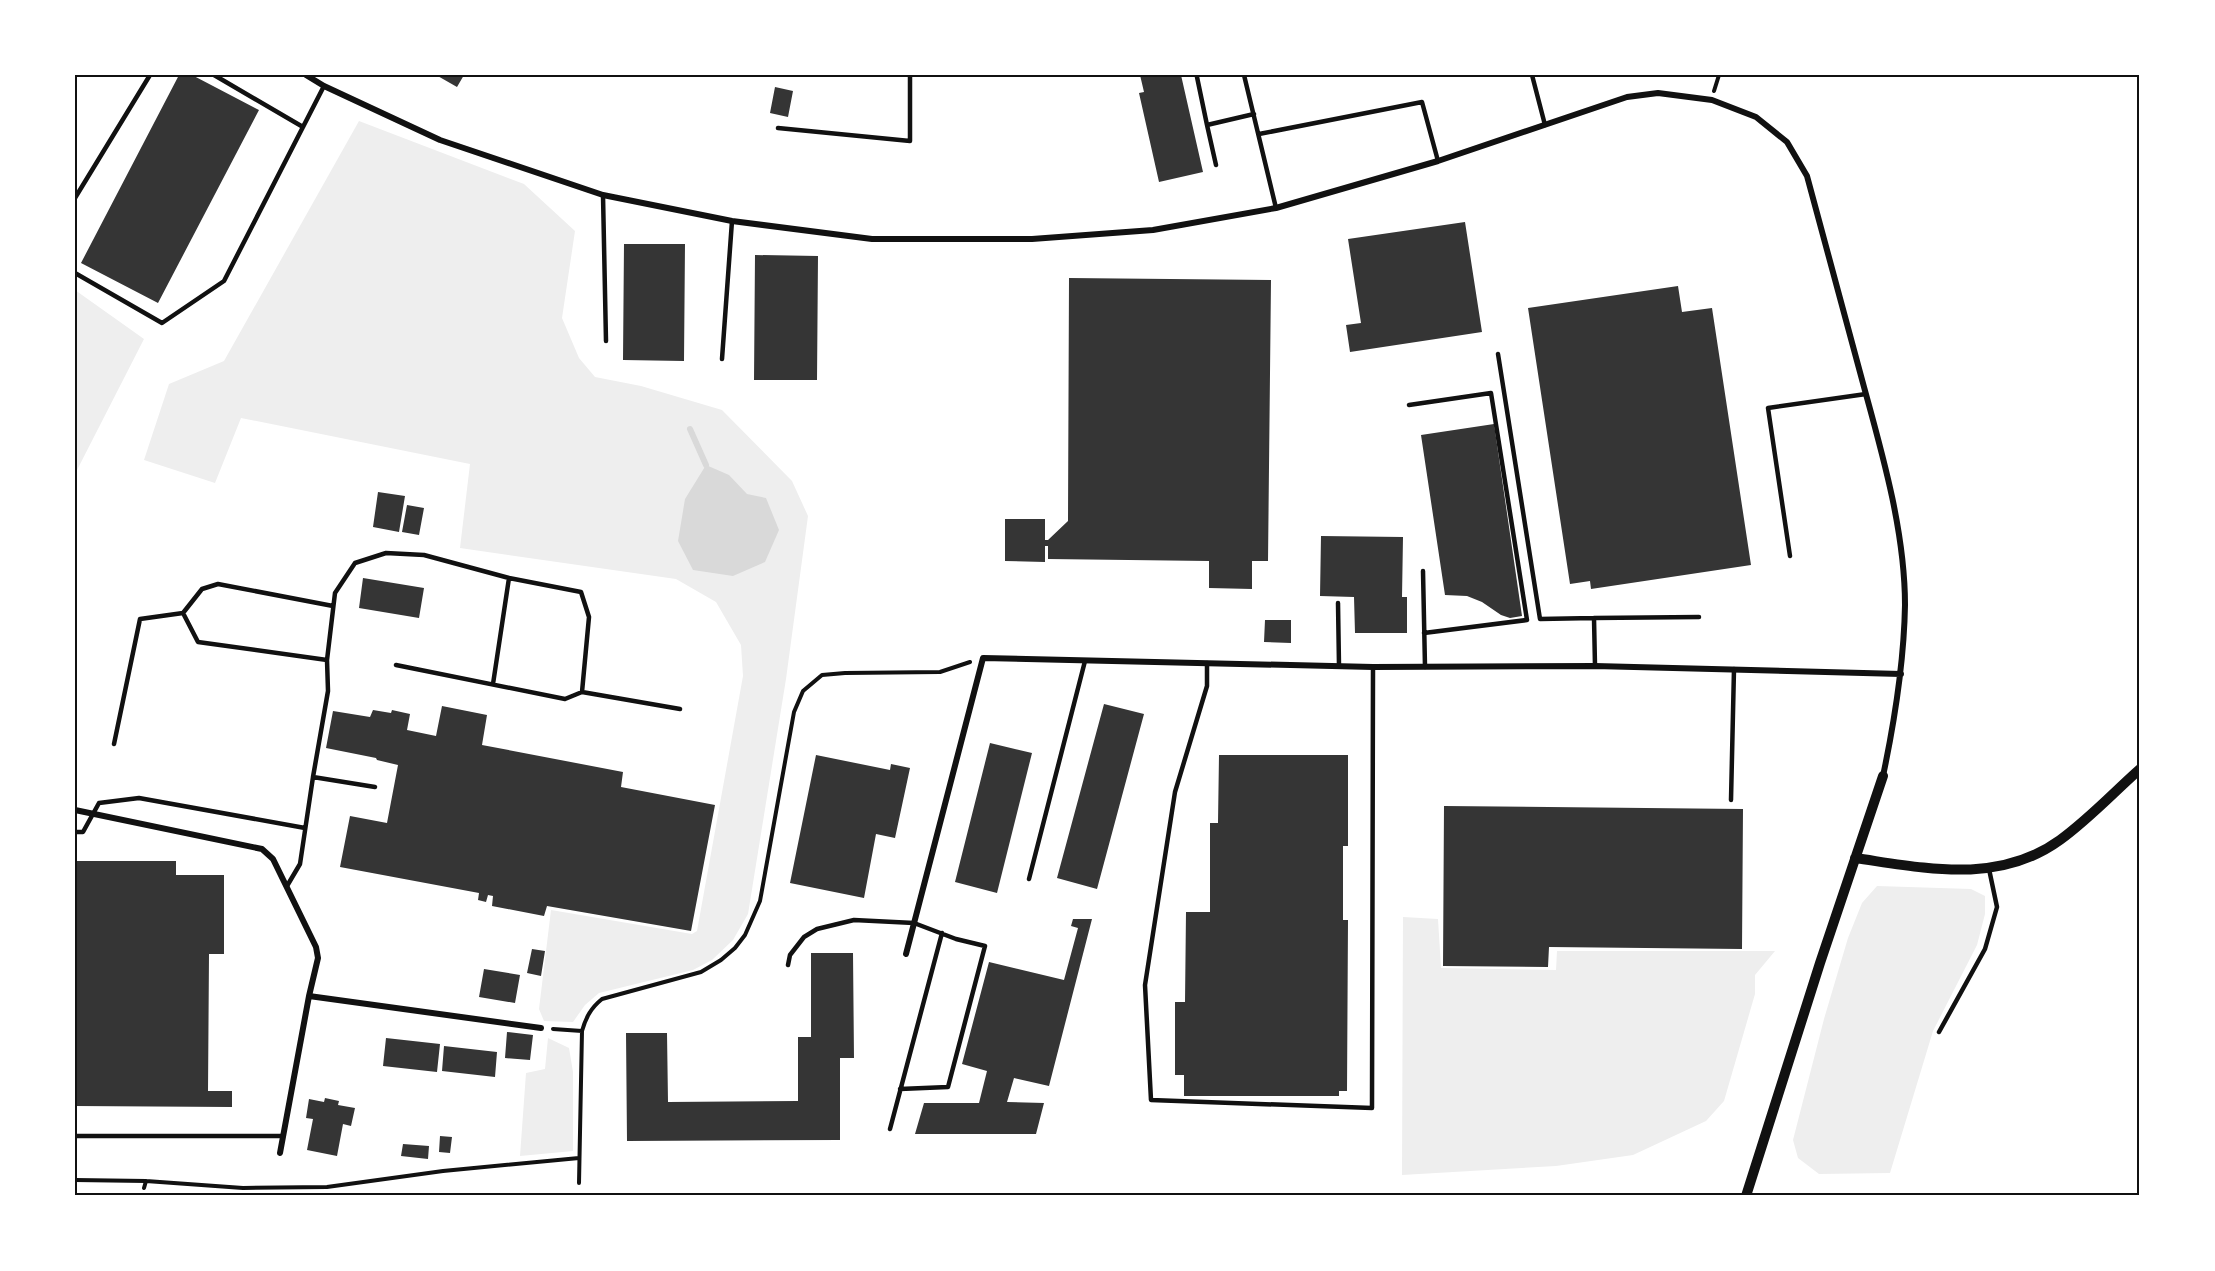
<svg xmlns="http://www.w3.org/2000/svg" width="2215" height="1271" font-family="Merriweather,serif">
  <style>
    .green { fill: #eee }
    .water { fill: #d9d9d9 }
    .lines { fill: none; stroke-linecap: round; stroke-linejoin: round }
    .stream { stroke: #d9d9d9; stroke-width: 6 }
    .building { fill: #353535 }
    .path { stroke: #111; stroke-width: 4 }
    .service { stroke: #111; stroke-width: 4.5 }
    .minor { stroke: #111; stroke-width: 6 }
    .tertiary { stroke: #111; stroke-width: 10 }
    .neatline { fill: none; stroke: #111; stroke-width: 2 }
  </style>
  <rect width="100%" height="100%" fill="#fff"/>
  <!-- green -->
  <path class="green" d="M359 121 524 184 575 231 562 318 579 358 595 377 641 386 722 410 792 481 808 516 786 679 748 914 733 940 712 960 693 970 599 993 585 1005 573 1022 544 1021 539 1009 551 910 692 934 697 931 743 676 741 645 716 602 676 579 460 548 470 464 241 418 215 483 144 460 169 384 224 361Z
    M75 290 144 339 75 474Z
    M1877 886 1971 889 1985 896V914L1977 945 1933 1031 1890 1173 1819 1174 1798 1158 1793 1140 1824 1019 1848 938 1862 903Z
    M1403 917 1438 919 1441 968 1556 970 1557 951H1775L1755 975V994L1724 1101 1706 1121 1633 1155 1556 1166 1402 1175Z
    M548 1038 569 1048 573 1072V1151L520 1156 526 1073 545 1069Z"/>
  <!-- water -->
  <path class="water" d="M706 465 729 475 747 494 766 498 779 530 765 562 733 576 693 570 678 541 685 499Z"/>
  <g class="lines">
    <!-- stream -->
    <path class="stream" d="M690 429 706 465"/>
  </g>
  <!-- building -->
  <path class="building" d="M179 75H192L259 110 158 303 81 263Z
    M436 75H464L457 87Z
    M1140 75H1181L1203 172 1159 182 1139 93 1144 92Z
    M775 87 793 91 788 117 770 113Z
    M1465 222 1482 332 1350 352 1346 325 1361 323 1348 239Z
    M624 244H685L684 361 623 360Z
    M755 255 818 256 817 380H754Z
    M1069 278 1271 280 1268 561H1252V589L1209 588V561L1048 559V546H1045V562L1005 561V519H1045V540H1048L1068 521Z
    M1678 286 1682 312 1712 308 1751 565 1591 589 1590 581 1570 584 1528 308Z
    M1494 424 1522 616 1510 618 1501 615 1482 602 1467 596 1445 595 1421 435Z
    M378 492 405 496 399 532 373 527Z
    M407 505 424 508 419 535 402 532Z
    M1321 536 1403 537 1402 597H1407V633H1355L1354 597 1320 596Z
    M363 578 424 588 419 618 359 608Z
    M1265 620H1291V643L1264 642Z
    M1104 704 1144 714 1097 889 1057 878Z
    M442 706 487 715 482 745 623 772 621 787 715 805 691 931 547 906 544 916 492 906 493 896 488 895 486 902 478 900 479 893 340 867 350 816 387 823 398 765 377 760 376 758 326 748 333 711 370 717 373 710 391 713 392 710 410 714 407 730 436 736Z
    M990 743 1032 753 997 893 955 882Z
    M816 755 890 770 891 764 910 768 895 838 876 834 864 898 790 883Z
    M1219 755H1348V846H1343V920H1348L1347 1091H1339V1096H1184V1075H1175V1002H1185L1186 912H1210V823H1218Z
    M1444 806 1743 809 1742 949 1549 947 1548 967 1443 966Z
    M75 861H176V875H224V954H209L208 1091H232V1107L75 1106Z
    M1073 919H1092L1049 1086 1014 1078 1007 1102 1044 1103 1036 1134H915L924 1103H979L987 1071 962 1064 989 962 1064 980 1078 928 1071 926Z
    M532 949 545 951 541 976 527 973Z
    M811 953H853L854 1058H840V1140L627 1141 626 1033H667L668 1102 798 1101V1037H811Z
    M484 969 520 975 515 1003 479 997Z
    M507 1032 533 1035 530 1060 505 1058Z
    M386 1038 440 1044 437 1072 383 1066Z
    M444 1046 497 1052 495 1077 442 1071Z
    M325 1098 339 1101 338 1105 355 1108 351 1126 343 1124 337 1156 307 1150 313 1119 306 1118 309 1099 324 1102Z
    M440 1136 452 1137 450 1153 439 1152Z
    M403 1144 429 1146 428 1159 401 1156Z"/>
  <g class="lines">
    <!-- path -->
    <path class="path" d="M1714 91 1719 75
      M553 1029 582 1031
      M75 1180 146 1181 243 1188 327 1187 443 1171 579 1158
      M579 1183 582 1031C586 1017 591 1008 602 999L701 972 721 960 735 948 745 935 760 901 794 712 803 691 822 675 845 673 940 672 970 662
      M144 1188 146 1181"/>
    <!-- service -->
    <path class="service" d="M214 75 303 127
      M1244 75 1276 208
      M1532 75 1545 125
      M1197 77 1207 125 1254 114
      M1207 125 1216 165
      M778 128 910 141V75
      M1259 134 1422 102 1438 161
      M603 195 606 341
      M75 198 150 75
      M75 273 162 323 224 281 324 86
      M1498 354 1540 619 1594 618
      M722 359 732 221
      M1409 405 1491 393 1527 620 1424 633
      M1790 556 1768 408 1866 394
      M1423 571 1425 667
      M509 578 581 592 589 617 582 692
      M1338 603 1339 666
      M183 613 202 589 218 584 333 606
      M1207 663V686L1175 792 1145 985 1151 1100 1372 1108 1373 667
      M396 665 565 699 582 692 680 709
      M1595 666 1594 618 1699 617
      M114 744 140 619 183 613 198 642 327 660
      M313 777 328 691 327 660 335 593 355 563 386 553 424 555 509 578 493 684
      M1731 800 1734 669
      M75 832H83L99 803 139 798 305 828
      M1029 879 1085 661
      M287 886 300 864 313 777 375 787
      M788 965 790 955 804 937 817 929 854 920 914 923 956 939 985 946 948 1087 900 1089
      M1939 1032 1985 949 1997 907 1989 869
      M890 1129 942 933
      M75 1136H283"/>
    <!-- minor -->
    <path class="minor" d="M306 75 324 86 440 140 603 195 732 221 872 239H1032L1153 230 1276 208 1438 161 1627 97 1658 93 1712 100 1756 117 1787 142 1807 176C1826 246 1845 316 1864 387 1883 456 1905 533 1905 605 1904 663 1895 719 1883 776
      M75 810 262 849 273 859 316 947 318 958 309 996 280 1153
      M906 954 983 658 1373 667 1595 666 1901 674
      M309 996 541 1028"/>
    <!-- tertiary -->
    <path class="tertiary" d="M1855 858C1925 868 1998 885 2060 840 2089 819 2114 792 2140 769
      M1746 1196 1820 963 1883 776"/>
  </g>
  <!-- border -->
  <rect width="2215" height="1271" fill="none" stroke="#ffffff" stroke-width="153"/>
  <rect x="76" y="76" width="2062" height="1118" class="neatline"/>
</svg>
